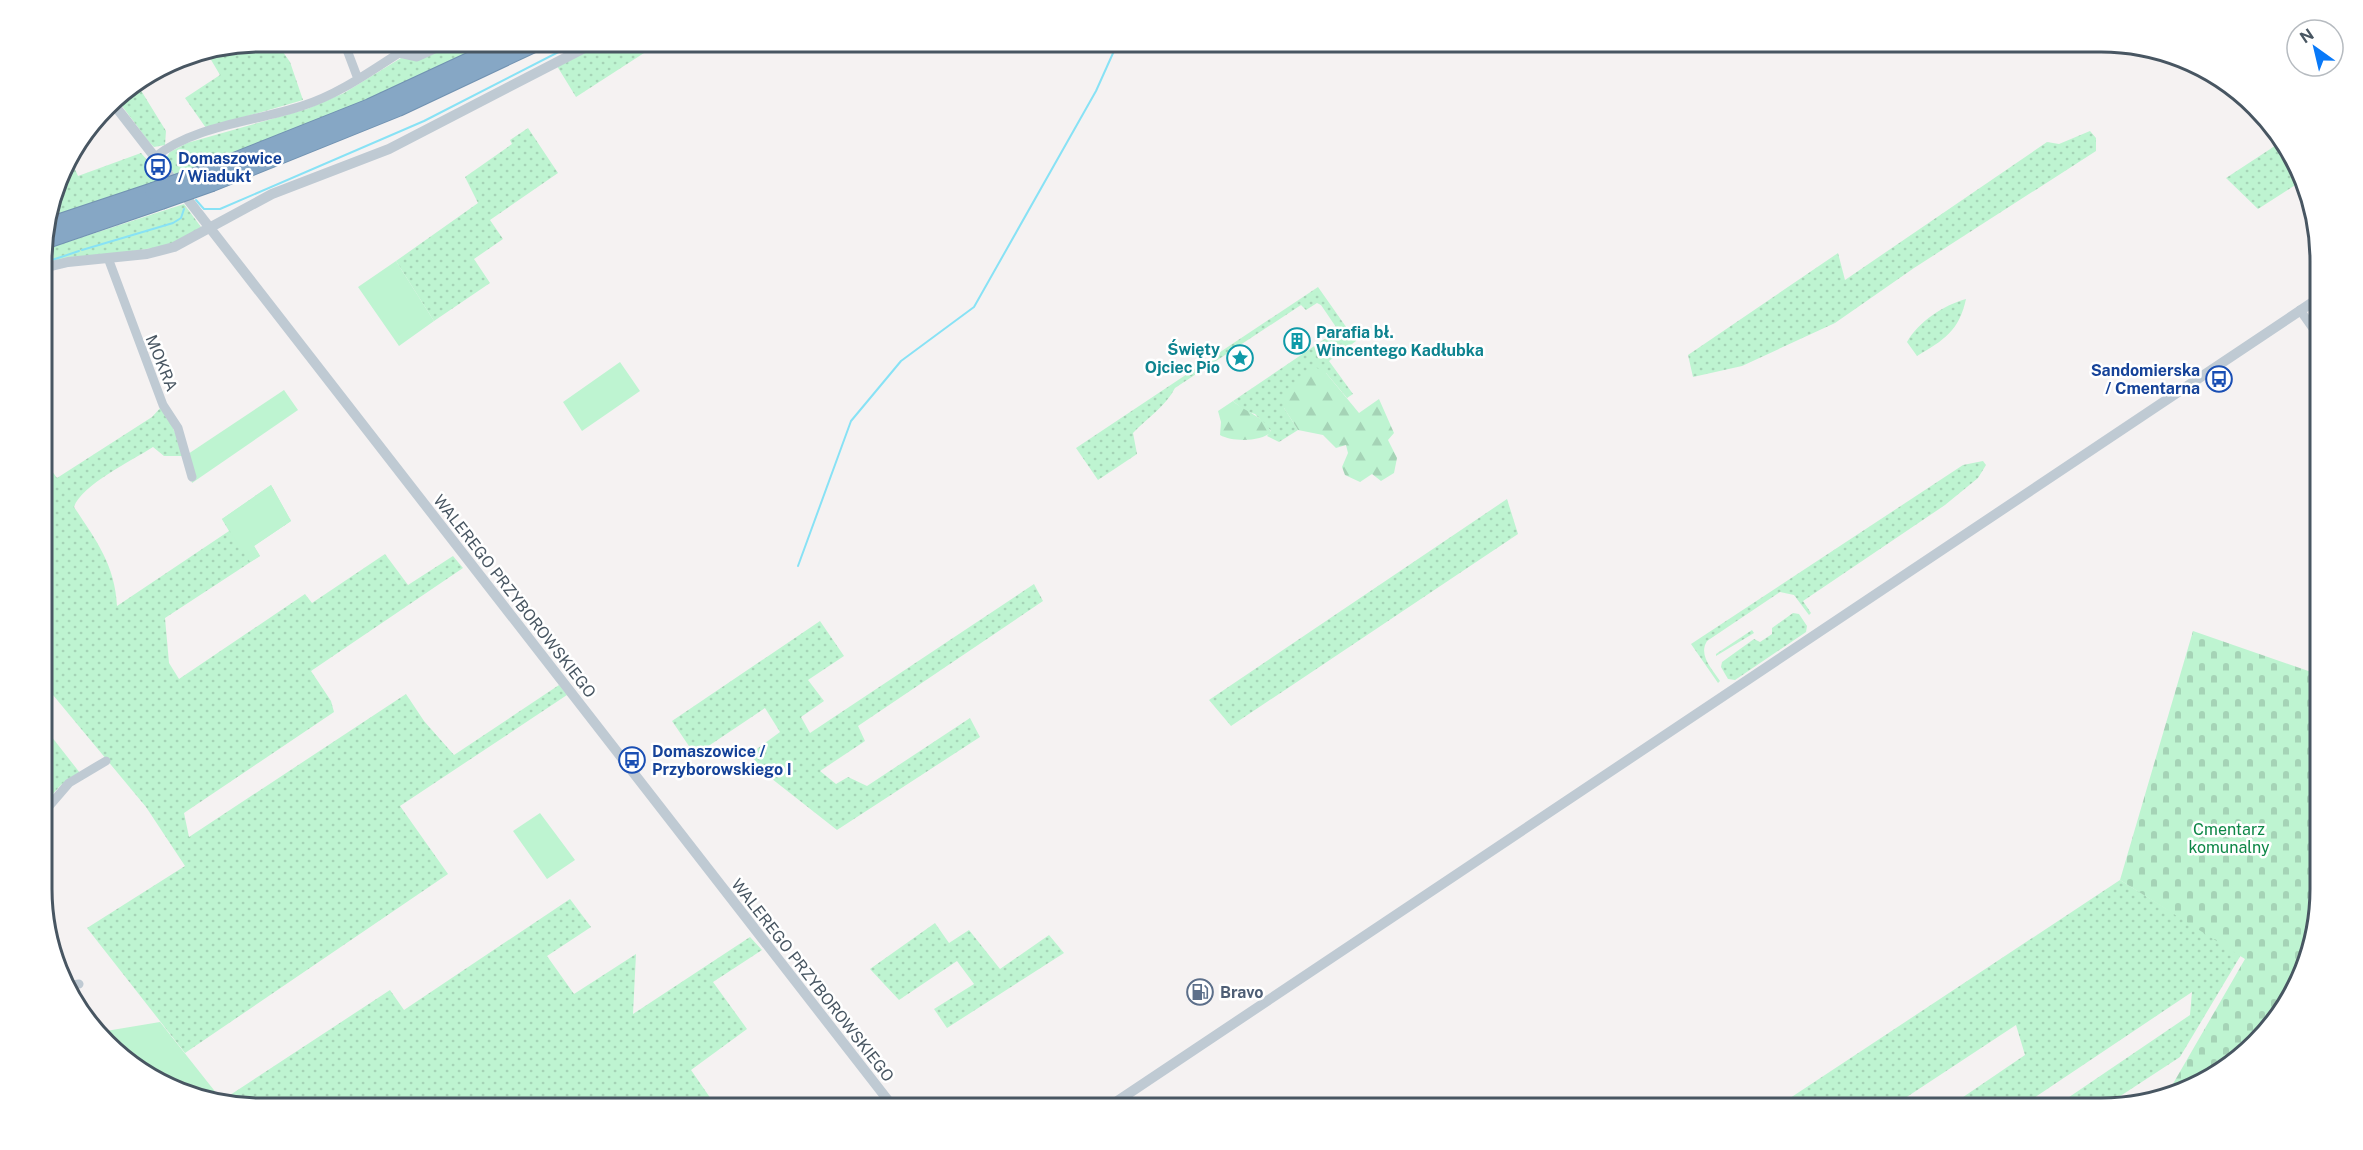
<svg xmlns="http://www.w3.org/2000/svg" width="2363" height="1150" font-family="'Public Sans',sans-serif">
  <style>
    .grass { fill: url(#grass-dots) }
    .forest { fill: url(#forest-firs) }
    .cemetery { fill: url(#cemetery-stones) }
    .garden { fill: #bef4d1 }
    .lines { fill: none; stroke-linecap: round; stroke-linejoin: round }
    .stream { stroke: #88e2f5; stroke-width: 2 }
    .motorway-casing { stroke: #7192b1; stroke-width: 18 }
    .minor { stroke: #bfcad3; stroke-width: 9 }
    .tertiary { stroke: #bfcad3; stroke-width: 10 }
    .motorway { stroke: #86a7c5; stroke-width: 16 }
    .motorway-bridge-casing { stroke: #7192b1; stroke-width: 18; stroke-linecap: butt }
    .motorway-bridge { stroke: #86a7c5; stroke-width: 16 }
    .labels { text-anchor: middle; stroke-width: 5; stroke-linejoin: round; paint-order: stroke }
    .transit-label { font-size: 16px; font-weight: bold; fill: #164399; stroke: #fff; text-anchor: start }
    .culture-label { font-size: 16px; font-weight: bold; fill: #0d838f; stroke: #fff; text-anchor: start }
    .street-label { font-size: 16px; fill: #485662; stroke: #fff }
    .park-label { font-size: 16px; fill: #0e8747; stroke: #fff }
    .service-label { font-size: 16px; font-weight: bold; fill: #4e5e75; stroke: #fff; text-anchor: start }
    .rim { fill: none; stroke: #485662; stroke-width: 3 }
  </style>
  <defs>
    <pattern id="grass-dots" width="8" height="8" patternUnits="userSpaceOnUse" patternTransform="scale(1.5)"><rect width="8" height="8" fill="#bef4d1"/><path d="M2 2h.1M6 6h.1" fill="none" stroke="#a5d3b6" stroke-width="1.8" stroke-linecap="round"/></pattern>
    <pattern id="forest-firs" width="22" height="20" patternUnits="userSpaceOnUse" patternTransform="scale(1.5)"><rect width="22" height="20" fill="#bef4d1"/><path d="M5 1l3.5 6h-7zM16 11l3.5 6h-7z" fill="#a5d3b6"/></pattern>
    <pattern id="cemetery-stones" width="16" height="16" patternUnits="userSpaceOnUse" patternTransform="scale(1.5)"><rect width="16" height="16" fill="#bef4d1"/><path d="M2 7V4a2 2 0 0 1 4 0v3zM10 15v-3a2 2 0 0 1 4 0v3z" fill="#a5d3b6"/></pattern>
  </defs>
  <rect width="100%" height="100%" fill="#f5f2f2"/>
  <!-- grass -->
  <path class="grass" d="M261 42H276L290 62 303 100 206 128 185 98 220 75 207 53Z
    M460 42H495L356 106 176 176 164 161 170 152 187 143 307 109 344 93 401 58 418 60Z
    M604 42H661L576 97 557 66Z
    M137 84 166 131 165 145 154 147 149 142 116 98Z
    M528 128 558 173 490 220 503 239 474 259 490 283 434 321 396 261 478 203 465 177 512 144 510 140Z
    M2090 131 2096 138V151L1914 268 1835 323 1742 366 1693 377 1688 355 1838 253 1845 280 2047 142 2059 144Z
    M2284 140 2300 182 2258 209 2226 178Z
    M141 153 165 180 50 218 62 172 74 167 78 176Z
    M184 204 201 227 172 245 43 265V250Z
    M1318 287 1356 341 1329 361 1353 394 1347 398 1326 373 1284 408 1298 430 1279 442 1267 436 1271 431 1255 414 1245 411 1233 401 1338 330 1321 305 1317 303 1306 310 1301 305 1175 388C1166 406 1147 418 1133 433L1137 454 1098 480 1076 448Z
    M1966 299C1959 331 1944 340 1917 356L1907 342C1919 321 1944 305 1966 299Z
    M163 405 185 456H164L153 447C133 460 81 485 74 507 96 540 115 565 117 606L229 531 222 519 271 485 291 521 254 546 260 556 165 618 169 663 179 679 305 594 312 603 385 554 408 585 453 556 463 568 311 671 331 701 334 712 184 813 189 837 406 694 424 721 454 755 559 685 567 695 400 806 448 874 185 1053 87 928 185 866 146 807 43 683V459L57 478 152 417Z
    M1983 461 1986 465 1978 478 1945 505 1803 601 1811 613 1809 615 1794 595 1780 592 1707 641C1698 655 1712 669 1720 681L1718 683 1691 644 1963 465Z
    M1507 499 1518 534 1231 726 1209 700Z
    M1034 584 1043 601 858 726 865 741 820 771 836 784 848 777 867 786 970 718 980 737 837 830 767 775 750 754 780 732 765 708 695 755 672 721 820 621 844 656 808 680 824 701 801 717 810 733Z
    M1793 613 1799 614 1807 626 1806 632 1735 680 1728 679 1721 667 1722 662 1754 639 1760 642 1772 634V628Z
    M1752 630 1754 633 1716 656V654Z
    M44 727 80 773C62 780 54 792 44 807Z
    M2120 880 2241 955 2180 1057 2102 1108H2053L2190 1015 2192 992 2019 1108H1947L2025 1055 2016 1025 1890 1108H1775Z
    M570 899 591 927 547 956 574 994 636 954 633 1014 750 937 762 950 713 982 747 1029 691 1070 711 1099 700 1108H262L224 1099 390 990 404 1010Z
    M935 923 949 943 969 930 1000 969 1049 935 1064 953 947 1028 934 1009 974 984 957 961 899 1000 870 969Z"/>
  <!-- forest -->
  <path class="forest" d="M1315 367 1326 373 1359 413 1379 399 1394 433 1388 440 1397 458 1394 473 1381 481 1372 474 1360 482 1345 475 1342 467 1348 453 1346 445 1336 448 1323 435 1298 430 1284 408 1281 396Z
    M1233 401C1246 413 1263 415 1271 432 1261 442 1232 442 1220 435L1221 422 1218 411Z"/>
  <!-- cemetery -->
  <path class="cemetery" d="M2193 631 2320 675 2321 889 2299 985 2266 1033 2223 1071 2170 1089 2245 959 2120 880Z"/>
  <!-- garden -->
  <path class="garden" d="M396 261 434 321 399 346 358 287Z
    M620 362 640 391 582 431 563 402Z
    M284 390 298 410 192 483 185 456Z
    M271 485 291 521 254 546 260 556 250 562 222 519Z
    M540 813 575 860 547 879 513 831Z
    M160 1022 221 1099 165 1086 100 1032Z"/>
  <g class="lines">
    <!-- stream -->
    <path class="stream" d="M196 200 204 209H220L424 121 578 42
      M82 250 173 223 181 218 184 209
      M43 263 79 251
      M798 566 851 421 901 361 974 307 1096 91 1118 42"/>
    <!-- motorway casing -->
    <g class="motorway-casing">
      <path id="motorway" d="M204 173 370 107 510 42
        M212 183 398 108 538 42
        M48 226 153 191
        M44 241 161 201"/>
    </g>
    <!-- minor -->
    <path class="minor" d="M344 42 358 79
      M399 53 414 42
      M155 157C195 125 254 122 302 106 337 95 368 73 399 53L417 57 450 42
      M108 258 163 405 178 428 192 477
      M2300 310 2319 337
      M44 812 69 783 106 761
      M72 985 79 984"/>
    <!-- tertiary -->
    <path class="tertiary" d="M112 102 894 1108
      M43 268 68 262 147 254 174 247 272 194 389 149 596 42
      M1107 1108 2319 298"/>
    <!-- motorway -->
    <use href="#motorway" class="motorway"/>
    <!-- motorway-bridge casing -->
    <g class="motorway-bridge-casing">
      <path id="motorway-bridge" d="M153 191 204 173
        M161 201 212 183"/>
    </g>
    <!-- motorway-bridge -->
    <use href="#motorway-bridge" class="motorway-bridge"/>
  </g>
  <!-- icons -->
  <defs>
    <g id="bus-ring" transform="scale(1.35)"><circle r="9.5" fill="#fff" stroke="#1a4fb4" stroke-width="1.5"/><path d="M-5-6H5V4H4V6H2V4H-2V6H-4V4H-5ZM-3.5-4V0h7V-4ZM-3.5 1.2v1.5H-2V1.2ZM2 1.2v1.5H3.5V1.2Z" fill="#1a4fb4"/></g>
    <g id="building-ring" transform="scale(1.35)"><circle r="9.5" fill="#fff" stroke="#0f9aa8" stroke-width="1.5"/><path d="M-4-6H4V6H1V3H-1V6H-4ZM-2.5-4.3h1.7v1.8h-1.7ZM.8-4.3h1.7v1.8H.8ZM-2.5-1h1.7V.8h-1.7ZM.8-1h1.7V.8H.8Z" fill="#0f9aa8"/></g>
    <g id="sight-ring" transform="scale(1.35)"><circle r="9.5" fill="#fff" stroke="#0f9aa8" stroke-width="1.5"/><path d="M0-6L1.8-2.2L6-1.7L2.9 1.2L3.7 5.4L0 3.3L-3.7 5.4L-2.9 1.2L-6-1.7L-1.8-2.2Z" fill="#0f9aa8"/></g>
    <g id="fuel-ring" transform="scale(1.35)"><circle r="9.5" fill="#fff" stroke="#5c6f8a" stroke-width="1.5"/><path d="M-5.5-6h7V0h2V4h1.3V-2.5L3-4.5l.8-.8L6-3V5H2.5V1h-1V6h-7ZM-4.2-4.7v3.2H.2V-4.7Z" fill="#5c6f8a"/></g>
  </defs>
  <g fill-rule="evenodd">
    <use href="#bus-ring" x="158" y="167"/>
    <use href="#building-ring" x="1297" y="341"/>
    <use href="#sight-ring" x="1240" y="358"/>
    <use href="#bus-ring" x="2219" y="379"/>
    <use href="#bus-ring" x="632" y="760"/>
    <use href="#fuel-ring" x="1200" y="992"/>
  </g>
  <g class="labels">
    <!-- transit labels -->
    <g class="transit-label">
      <text x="178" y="164">Domaszowice<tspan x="178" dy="18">/ Wiadukt</tspan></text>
      <text x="2200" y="376" text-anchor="end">Sandomierska<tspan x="2200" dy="18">/ Cmentarna</tspan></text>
      <text x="652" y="757">Domaszowice /<tspan x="652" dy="18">Przyborowskiego I</tspan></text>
    </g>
    <!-- culture labels -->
    <g class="culture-label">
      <text x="1316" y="338">Parafia bł.<tspan x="1316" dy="18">Wincentego Kadłubka</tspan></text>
      <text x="1220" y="355" text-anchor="end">Święty<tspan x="1220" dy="18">Ojciec Pio</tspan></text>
    </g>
    <!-- street labels -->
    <g class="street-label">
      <text transform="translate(162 363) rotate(68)" y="6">MOKRA</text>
      <text transform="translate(515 596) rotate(52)" y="6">WALEREGO PRZYBOROWSKIEGO</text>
      <text transform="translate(813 980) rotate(52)" y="6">WALEREGO PRZYBOROWSKIEGO</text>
    </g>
    <!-- park labels -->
    <g class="park-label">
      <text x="2229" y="835">Cmentarz<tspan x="2229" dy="18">komunalny</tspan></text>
    </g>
    <!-- service labels -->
    <g class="service-label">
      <text x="1220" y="998">Bravo</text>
    </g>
  </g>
  <!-- crop -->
  <path d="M0 0H2363V1150H0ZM261 52H2101A209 209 0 0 1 2310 261V889A209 209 0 0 1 2101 1098H261A209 209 0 0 1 52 889V261A209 209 0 0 1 261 52Z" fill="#fff" fill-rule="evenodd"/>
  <path class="rim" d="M261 52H2101A209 209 0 0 1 2310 261V889A209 209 0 0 1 2101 1098H261A209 209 0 0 1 52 889V261A209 209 0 0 1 261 52Z"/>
  <!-- north arrow -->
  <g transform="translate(2315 48) rotate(326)"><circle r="28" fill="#ffffff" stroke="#b6bbc0" stroke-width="1.5"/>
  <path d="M0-4.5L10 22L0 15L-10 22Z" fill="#0979f8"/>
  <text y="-9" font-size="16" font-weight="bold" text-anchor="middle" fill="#485662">N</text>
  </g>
</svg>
